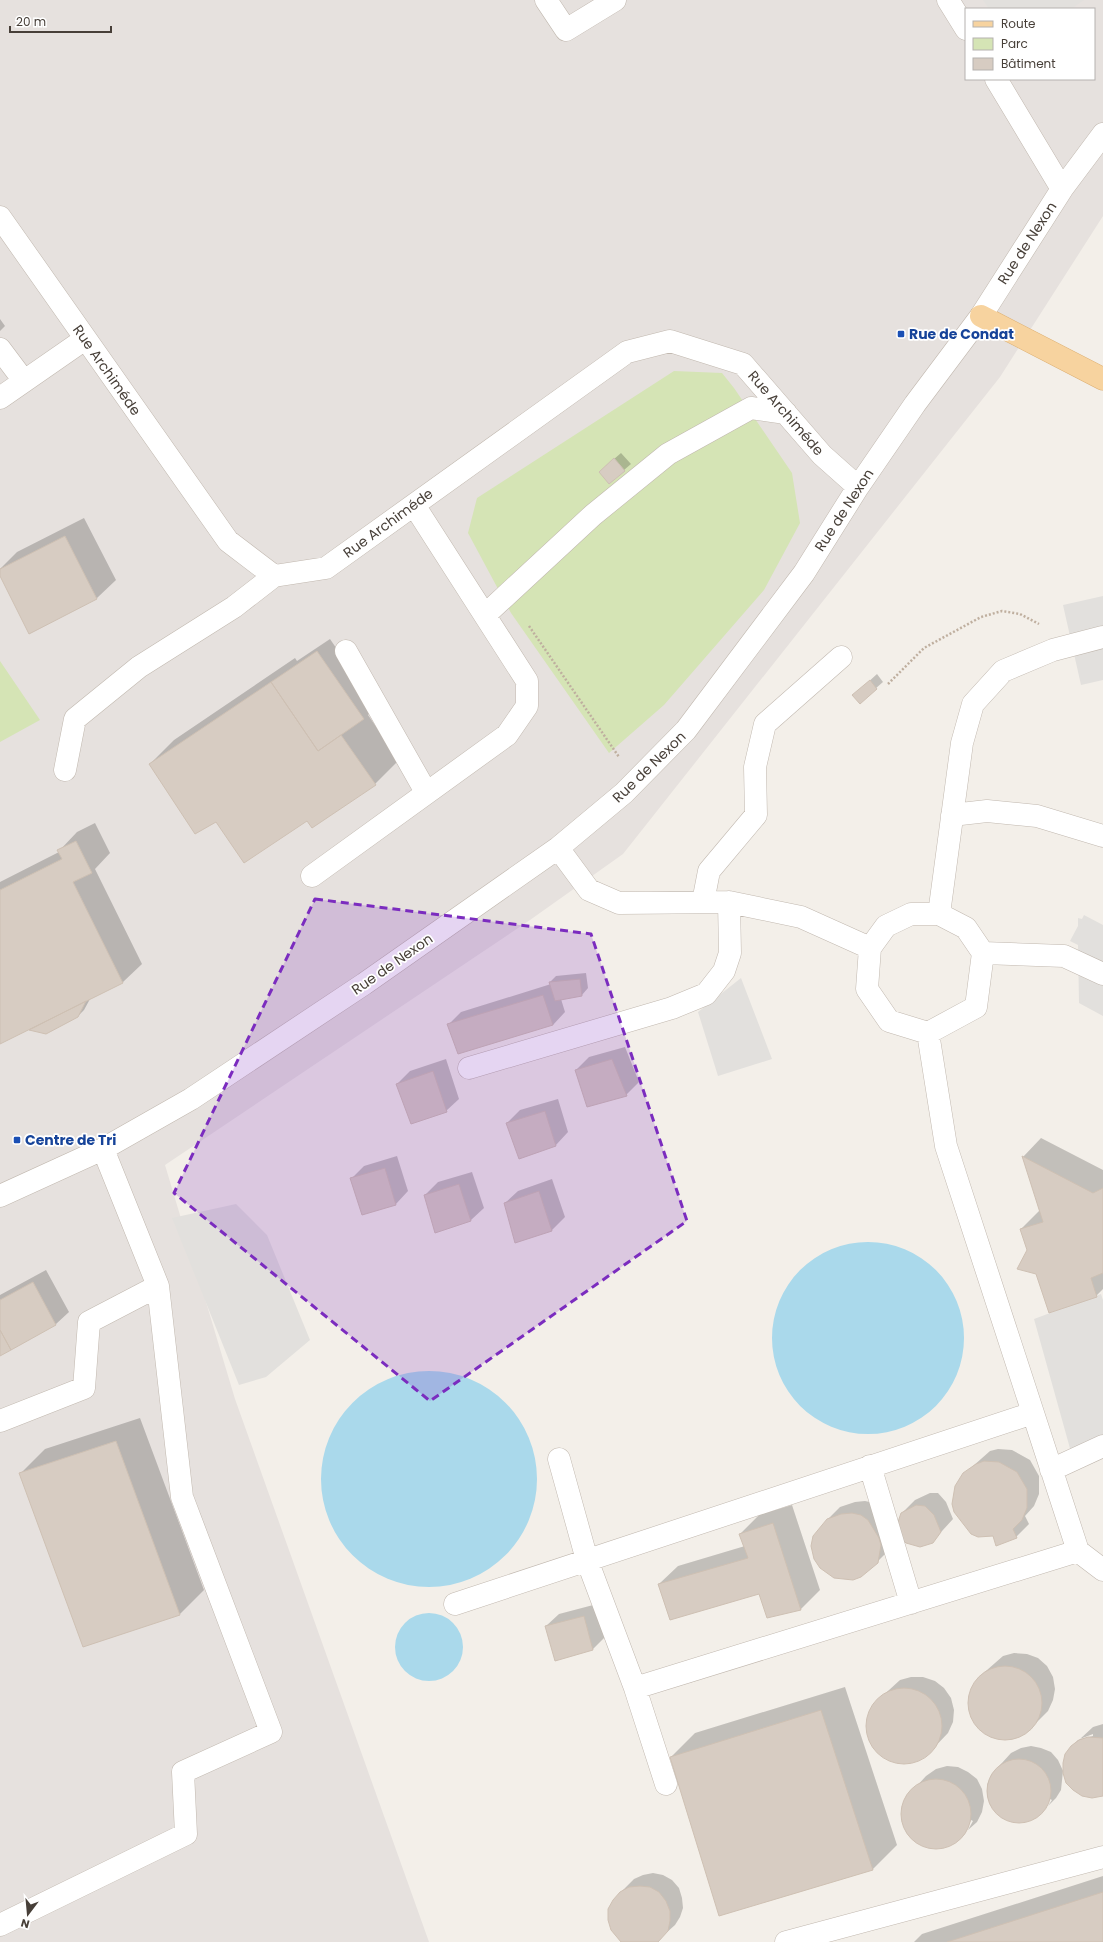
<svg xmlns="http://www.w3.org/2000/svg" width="1103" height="1942" font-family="Poppins,sans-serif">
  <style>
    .industrial { fill: #e6e1de; fill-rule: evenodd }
    .green { fill: #d5e4b5 }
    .parking { fill: #e2e0dd }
    .water { fill: #aad9eb }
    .shadow { fill: #0003 }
    .building { fill: #d7ccc2; stroke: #cec0b3 }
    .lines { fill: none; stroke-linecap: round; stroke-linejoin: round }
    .minor-casing { stroke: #c1b8af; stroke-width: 23 }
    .major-casing { stroke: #dbad6f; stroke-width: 23 }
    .path { stroke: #bfaf9f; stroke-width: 2.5; stroke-dasharray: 2 2; stroke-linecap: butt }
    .minor { stroke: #fff; stroke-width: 22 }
    .major { stroke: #f7d39f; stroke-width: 22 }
    .marked { fill: #7b2cbf; fill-opacity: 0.2; stroke: #7b2cbf; stroke-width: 3; stroke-dasharray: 8 5; stroke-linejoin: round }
    .transit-dot { fill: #1a4fb4; stroke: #fff; stroke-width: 1.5 }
    .labels { text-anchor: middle; stroke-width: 3.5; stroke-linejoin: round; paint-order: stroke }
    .street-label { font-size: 14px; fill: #473f38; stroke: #fff }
    .transit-label { font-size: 14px; font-weight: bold; fill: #164399; stroke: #fff; text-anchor: start }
  </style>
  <rect width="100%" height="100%" fill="#f3efe9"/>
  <!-- industrial -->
  <path class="industrial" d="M0 0H1103V216L1000 377 623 854 530 920 165 1165 235 1399 429 1942H0ZM966 9H1094V79H966Z"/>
  <!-- green -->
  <path class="green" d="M674 371 722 373 734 388 792 473 800 523 764 590 664 705 609 753 511 613 468 533 477 498Z
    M0 661 40 720 0 742Z"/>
  <!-- parking -->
  <path class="parking" d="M983 0H1084L1071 9H989Z
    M1103 596V680L1081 685 1063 605Z
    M1084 915 1103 925V1016L1079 1003 1078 945 1070 941 1078 926V918L1082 919Z
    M741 978 772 1059 718 1076 698 1012Z
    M236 1204 267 1235 310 1340 266 1377 239 1385 172 1218Z
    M1101 1294 1103 1300V1458L1076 1470 1034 1319Z"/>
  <!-- water -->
  <path class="water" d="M772 1338a96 96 0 1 1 192 0a96 96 0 1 1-192 0Z
    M321 1479a108 108 0 1 1 216 0a108 108 0 1 1-216 0Z
    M395 1647a34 34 0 1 1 68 0a34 34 0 1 1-68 0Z"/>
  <!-- shadow -->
  <path class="shadow" d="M0 319 5 326 0 331Z
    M621 453 631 464 609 483 606 466Z
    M84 518 116 580 97 598 30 633 0 573V569L17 552Z
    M330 639 376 706 368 715 399 760 375 784 312 827 307 820 150 764 174 740 295 658 297 661Z
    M877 674 883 682 860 702 854 695Z
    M95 823 110 853 95 869 142 964 123 982 90 999 84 1010 78 1016 46 1033 29 1029 0 1043V882L59 852V851L77 832Z
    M586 973 588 988 582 995 561 999 565 1012 553 1025H448L461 1012 551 984 550 982 556 976Z
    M625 1047 639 1082 626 1095 576 1070 589 1057Z
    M446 1059 459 1099 446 1111 397 1084 410 1071Z
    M558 1099 568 1132 556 1145 507 1123 520 1110Z
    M1041 1138 1103 1170V1289L1096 1296 1028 1250 1021 1229 1040 1210 1023 1157Z
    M397 1156 408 1191 396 1204 351 1179 364 1166Z
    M472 1172 484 1208 471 1220 436 1231 425 1195 438 1182Z
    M552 1179 565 1217 552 1230 516 1242 505 1203 518 1191Z
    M46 1270 69 1312 56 1324 0 1353V1295Z
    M140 1418 204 1590 180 1614 84 1646 21 1473 45 1449Z
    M998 1449 1012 1450 1030 1460 1039 1476V1494L1034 1506 1025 1516 1029 1524 1016 1537 994 1535 964 1474 990 1451Z
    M930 1493H938L946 1502 953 1519 932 1542 902 1513 915 1500Z
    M865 1501 874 1503 890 1549 877 1562 827 1520 840 1507 855 1502Z
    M792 1505 820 1590 801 1609 768 1617 760 1592 659 1584 678 1566 745 1546 740 1534 759 1515Z
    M597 1604 606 1636 593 1649 556 1659 546 1626 559 1614Z
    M1014 1653 1027 1654 1038 1658 1047 1666 1053 1677 1055 1689 1053 1700 1048 1711 1027 1732 1017 1737 1005 1739 994 1737 983 1731 975 1722 970 1711 969 1699 972 1687 979 1677 1003 1656Z
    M911 1677H923L935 1681 944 1688 951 1698 954 1710 953 1722 948 1733 927 1755 916 1761 904 1763 892 1761 881 1756 873 1746 868 1735 867 1723 870 1711 877 1701 900 1680Z
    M845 1687 897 1845 873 1869 720 1915 671 1757 695 1733Z
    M1103 1724V1795L1092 1797 1082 1795 1074 1790 1067 1782 1063 1771 1061 1790 1056 1798 1048 1806 1052 1800 1050 1799 1045 1807H1047L1035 1818 1025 1822H1015L1006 1819 997 1813 990 1805 987 1795V1785L991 1775 1011 1753 1021 1748 1031 1746 1041 1748 1051 1752 1058 1760 1064 1773V1764L1066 1755 1072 1746 1078 1740 1093 1736V1734L1080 1739 1093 1727Z
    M947 1766 958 1767 968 1772 977 1779 982 1789 984 1801 982 1812 977 1822 968 1830 973 1821 971 1820 964 1835 955 1842 945 1847 934 1848 923 1846 914 1839 907 1831 903 1820V1809L906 1798 926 1776 936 1769Z
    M653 1873 663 1875 672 1880 679 1888 682 1898 683 1908 680 1917 675 1925 656 1942H623L618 1938 612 1930 621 1892 634 1879 643 1875Z
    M1103 1876V1942H914L922 1934Z"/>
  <!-- building -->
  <path class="building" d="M614 458 625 471 609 484 599 472Z
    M65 536 97 599 29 634 0 576V569Z
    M317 651 364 719 318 751 271 682Z
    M870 680 877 689 860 704 852 695Z
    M271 682 318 751 341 735 376 785 312 828 307 821 244 863 216 822 195 834 149 764Z
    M76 841 92 873 73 882 123 983 0 1044V890L62 859 57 850Z
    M580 979 582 996 555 1001 549 982Z
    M543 995 553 1025 458 1054 447 1024Z
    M86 1001 78 1017 46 1034 29 1030Z
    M612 1059 627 1096 587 1107 575 1070Z
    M433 1071 447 1112 411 1124 396 1084Z
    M545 1111 556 1146 519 1159 506 1123Z
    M1022 1156 1093 1193 1103 1188V1273L1091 1278 1097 1297 1049 1313 1036 1274 1017 1269 1027 1250 1020 1229 1043 1222Z
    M385 1168 396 1205 362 1215 350 1178Z
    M459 1184 471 1221 435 1233 424 1195Z
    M539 1191 552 1231 515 1243 504 1203Z
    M33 1282 56 1325 11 1350 0 1330V1300Z
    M0 1330 11 1350 0 1356Z
    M116 1441 180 1615 83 1647 19 1473Z
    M984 1461 999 1462 1017 1472 1027 1489V1508L1022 1520 1013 1529 1017 1538 996 1546 993 1536 978 1537 971 1534 954 1512 952 1504 955 1486 963 1473 976 1464Z
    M916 1505 925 1506 934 1515 941 1532 933 1543 920 1547 906 1543 900 1537 898 1522 901 1513Z
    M852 1513 861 1515 868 1520 879 1538 881 1545 878 1563 861 1577 853 1580 834 1578 820 1568 814 1559 811 1546 813 1536 827 1519 841 1514Z
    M773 1523 801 1610 767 1618 759 1594 670 1620 658 1584 748 1558 739 1534Z
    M584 1616 593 1650 555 1661 545 1626Z
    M968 1703a37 37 0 1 1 74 0a37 37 0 1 1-74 0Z
    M866 1726a38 38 0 1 1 76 0a38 38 0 1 1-76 0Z
    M821 1710 873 1870 719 1916 670 1757Z
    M1088 1737 1103 1738V1796L1092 1798 1082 1796 1073 1790 1066 1783 1063 1773V1763L1065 1754 1071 1746 1079 1740Z
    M987 1791a32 32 0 1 1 64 0a32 32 0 1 1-64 0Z
    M901 1814a35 35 0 1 1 70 0a35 35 0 1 1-70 0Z
    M640 1886 650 1887 659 1892 666 1901 670 1911V1921L668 1931 658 1942H621L611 1930 608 1920V1909L613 1900 620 1892 629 1887Z
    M1103 1892V1942H947Z"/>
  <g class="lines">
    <!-- minor casing -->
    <g class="minor-casing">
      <path id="minor" d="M546 0 566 30 615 0
        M948 0 966 29
        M996 79 1062 189
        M0 217 228 541 274 576 326 568 627 352 670 341 743 364 822 455 858 487
        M0 349 24 381
        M0 398 85 339
        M485 615 593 515 668 454 751 408 786 413
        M346 651 426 792
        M65 770 75 719 139 667 234 607 274 576
        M952 815 987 811 1037 816 1103 836
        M558 848 589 890 619 903 729 902 801 917 870 948
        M312 876 507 735 527 706V681L414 505
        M703 902 709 871 756 815 755 767 765 724 841 657
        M911 914H939L966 928 983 953 976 1007 928 1033 889 1021 867 989 870 948 886 926Z
        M939 914 962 743 973 704 1003 671 1053 650 1103 637
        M983 953 1064 956 1103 974
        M928 1033 946 1146 1078 1551 1103 1570
        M469 1068 672 1008 706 994 724 971 730 953 729 902
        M0 1196 103 1149 191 1099 364 984 558 848 624 793 686 730 804 573 858 487 915 404 981 316 1062 189 1103 134
        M0 1421 84 1388 89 1322 158 1286
        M559 1459 587 1560 635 1688 666 1784
        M870 1466 911 1603
        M1051 1470 1103 1446
        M455 1604 1033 1413
        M635 1688 1078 1551
        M0 1925 186 1834 183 1772 271 1732 182 1497 158 1286 103 1149
        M786 1942 1103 1857"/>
    </g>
    <!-- major casing -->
    <g class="major-casing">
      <path id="major" d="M981 316 1103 379"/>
    </g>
    <!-- path -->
    <path class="path" d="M529 626 619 757
      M888 684 924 648 981 617 1002 611 1020 614 1039 624"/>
    <!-- minor -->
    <use href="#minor" class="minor"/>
    <!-- major -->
    <use href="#major" class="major"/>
  </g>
  <!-- marked area -->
  <path class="marked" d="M315 899 591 934 687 1221 430 1401 174 1193Z"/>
  <!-- markers -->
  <g class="transit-dot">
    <rect x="897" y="330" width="8" height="8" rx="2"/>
    <rect x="13" y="1136" width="8" height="8" rx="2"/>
  </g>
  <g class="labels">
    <!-- street labels -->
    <g class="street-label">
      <text transform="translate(1027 243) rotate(-57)" y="5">Rue de Nexon</text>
      <text transform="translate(107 370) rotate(55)" y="5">Rue Archiméde</text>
      <text transform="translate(786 413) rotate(49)" y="5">Rue Archiméde</text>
      <text transform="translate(844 510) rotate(-57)" y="5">Rue de Nexon</text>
      <text transform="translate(388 523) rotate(-36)" y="5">Rue Archiméde</text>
      <text transform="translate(649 767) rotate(-44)" y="5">Rue de Nexon</text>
      <text transform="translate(392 964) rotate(-35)" y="5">Rue de Nexon</text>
    </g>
    <!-- transit labels -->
    <g class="transit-label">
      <text x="909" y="339">Rue de Condat</text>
      <text x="25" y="1145">Centre de Tri</text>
    </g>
  </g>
  <!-- legend -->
  <rect x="965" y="8" width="130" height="72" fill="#ffffff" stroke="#b5b2af"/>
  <rect x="973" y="21" width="20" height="6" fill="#f7d39f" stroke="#b5b2af"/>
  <text x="1001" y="28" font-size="12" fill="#473f38">Route</text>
  <rect x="973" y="38" width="20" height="12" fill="#d5e4b5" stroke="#b5b2af"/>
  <text x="1001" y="48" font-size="12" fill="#473f38">Parc</text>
  <rect x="973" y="58" width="20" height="12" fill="#d7ccc2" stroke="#b5b2af"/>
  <text x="1001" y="68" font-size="12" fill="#473f38">Bâtiment</text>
  <!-- north arrow -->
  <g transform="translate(28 1914) rotate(196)" stroke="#ffffff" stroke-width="3" paint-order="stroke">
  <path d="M0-3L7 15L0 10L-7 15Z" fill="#473f38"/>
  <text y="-6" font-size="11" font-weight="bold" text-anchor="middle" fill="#473f38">N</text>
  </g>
  <!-- scale -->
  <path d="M10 26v6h101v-6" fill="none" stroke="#473f38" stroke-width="2"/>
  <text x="16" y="26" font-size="12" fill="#473f38" stroke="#ffffff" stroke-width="3" paint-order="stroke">20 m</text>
</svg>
